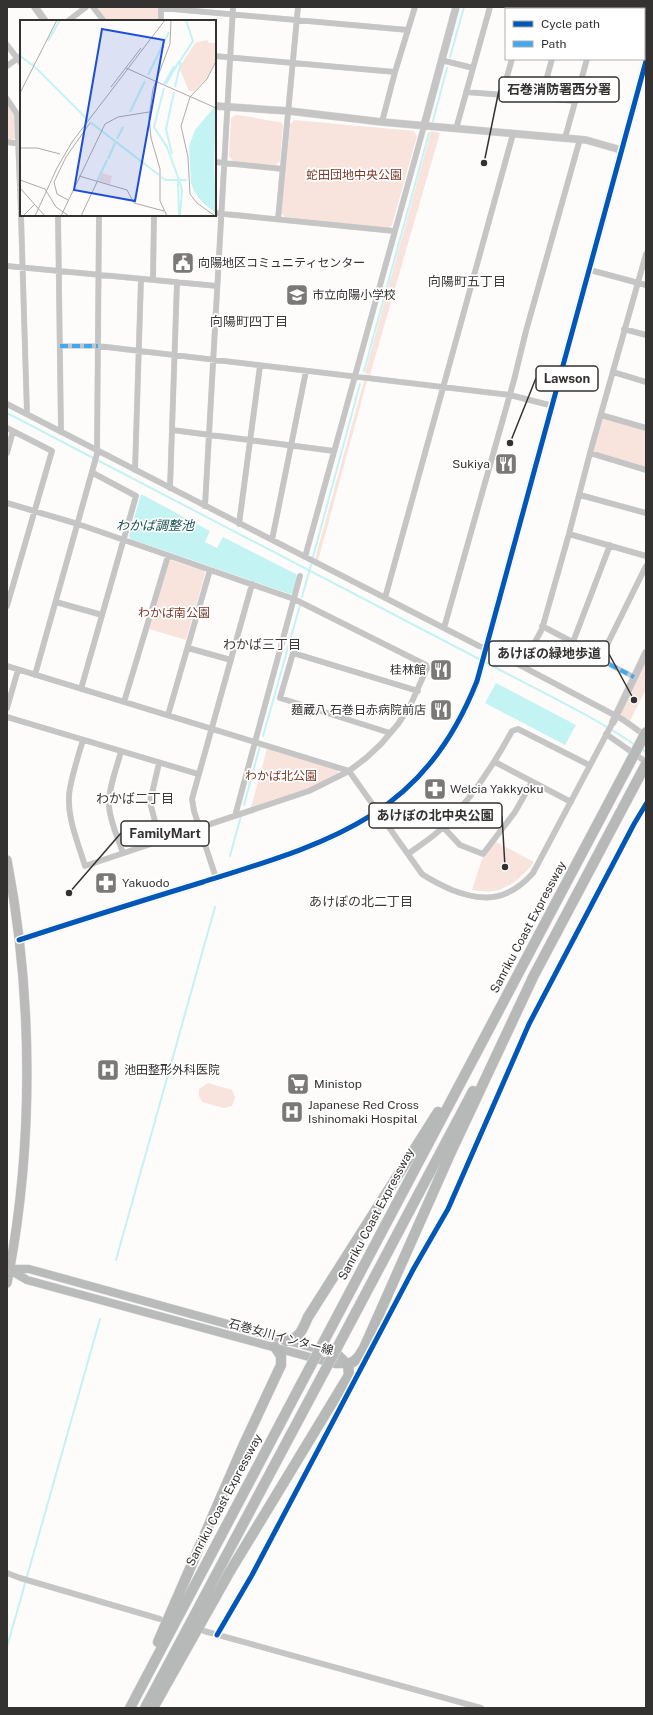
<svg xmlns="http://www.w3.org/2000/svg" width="653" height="1715" font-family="'Public Sans','Noto Sans JP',sans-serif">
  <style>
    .green { fill: #f8e3dd }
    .water { fill: #c3f3f2 }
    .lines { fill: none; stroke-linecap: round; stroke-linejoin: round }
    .stream { stroke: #c3f3f2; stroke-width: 2 }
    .pedestrian-casing { stroke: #d9d8d7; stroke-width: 5.5 }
    .minor-casing { stroke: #d9d8d7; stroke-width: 6 }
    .tertiary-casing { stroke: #d9d8d7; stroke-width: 8 }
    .secondary-casing { stroke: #d9d8d7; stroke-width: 9 }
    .trunk-casing { stroke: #d9d8d7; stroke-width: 10 }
    .motorway-casing { stroke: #d9d8d7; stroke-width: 11 }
    .pedestrian { stroke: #c4c5c4; stroke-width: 4.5 }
    .minor { stroke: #c4c5c4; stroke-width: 5.5 }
    .tertiary { stroke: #c4c5c4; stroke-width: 7 }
    .secondary { stroke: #b9bbba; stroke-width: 8 }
    .trunk { stroke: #bababa; stroke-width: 9 }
    .motorway { stroke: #b7b8b8; stroke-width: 10 }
    .motorway-bridge-casing { stroke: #d9d8d7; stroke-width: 11; stroke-linecap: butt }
    .motorway-bridge { stroke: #b7b8b8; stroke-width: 10 }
    .quiet { stroke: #3fa9f5; stroke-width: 4; stroke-dasharray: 8 4; stroke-linecap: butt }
    .cycleway-casing { stroke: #fff; stroke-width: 8 }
    .cycleway { stroke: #0057b8; stroke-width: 5 }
    .labels { text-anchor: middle; stroke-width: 3.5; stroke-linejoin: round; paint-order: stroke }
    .park-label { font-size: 12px; fill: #7c3928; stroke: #fff }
    .poi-label { font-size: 12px; fill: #343231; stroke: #fff; text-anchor: start }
    .street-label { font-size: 12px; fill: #343231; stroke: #fff }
    .neighbourhood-label { font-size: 13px; fill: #3f3938; stroke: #fff }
    .water-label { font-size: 13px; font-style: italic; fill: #195354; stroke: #fff }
    .inset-river { fill: none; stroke: #c3f3f2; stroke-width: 2 }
    .inset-road { fill: none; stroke: #adabaa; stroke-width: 1 }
    .view { fill: #1d4ed8; fill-opacity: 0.15; stroke: #1d4ed8; stroke-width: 2 }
    .inset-edge { fill: none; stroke: #343231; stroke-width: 2 }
    .leader { fill: none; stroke: #343231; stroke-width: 1.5 }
    .callout-dot { fill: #343231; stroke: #fff; stroke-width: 1.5 }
    .callout { fill: #fff; stroke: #343231; stroke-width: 1.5 }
    .callout-label { font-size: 13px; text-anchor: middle; font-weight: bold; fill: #343231 }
  </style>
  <rect width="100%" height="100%" fill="#fefcfa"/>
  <!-- green -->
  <path class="green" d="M97 7H158V21H108Z
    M7 104 15 116 16 137 14 139H7Z
    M235 115C251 116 265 121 281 122L283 125 280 161 276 165 233 161 229 156 231 118Z
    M294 120 414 131 417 136 392 225 388 228 285 217 281 213 290 124Z
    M431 131 440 133 370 375 365 373Z
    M364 381H367L318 561 315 559Z
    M601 415 646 428V470L590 453Z
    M171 560 204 571 205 574 186 640 149 629 169 562Z
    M646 663V689L630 721 622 716V712Z
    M267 749 338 770V773L305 790 251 808Z
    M496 842 534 862C524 875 511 888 494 891 487 892 478 891 472 890L482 859Z
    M208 1083 232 1090 235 1097 232 1106 224 1108 202 1102 199 1096V1089Z"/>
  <!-- water -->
  <path class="water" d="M141 494 210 531 205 542 217 548 223 537 296 574 297 576 293 593 290 594 131 539 129 536Z
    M496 683 576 725 565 745 485 703Z"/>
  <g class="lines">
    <!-- stream -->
    <path class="stream" d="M450 57 464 7
      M433 121 447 68
      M364 371 429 133
      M7 413 481 660
      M313 557 360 384
      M302 597 311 565
      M485 662C535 689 588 713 635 745
      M263 736 300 605
      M640 748 646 752
      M244 805 260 746
      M230 856 241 816
      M116 1260 215 907
      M7 1647 100 1319"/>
    <!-- pedestrian casing -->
    <g class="pedestrian-casing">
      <path id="pedestrian" d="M60 346H98
        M601 657 603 661 634 677"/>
    </g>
    <!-- minor casing -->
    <g class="minor-casing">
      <path id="minor" d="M93 7 104 21
        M530 7 540 9
        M161 8 408 30
        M565 9 566 7
        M601 9V7
        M68 21 86 7
        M161 21V7
        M7 45 21 63
        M215 56 395 72
        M441 60 473 68
        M7 66 21 56
        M466 92 576 101
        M502 94 512 59
        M7 99 17 114 21 214
        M541 99 552 59
        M382 122 395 72 415 7
        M456 129 490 7
        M565 138 587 59
        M7 142 21 144
        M215 162 283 169
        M215 213 394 231
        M21 215 27 414
        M58 215 61 432
        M278 219 298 7
        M7 266 217 286
        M590 270 646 285
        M153 280 154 215
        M624 329 646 335
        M98 346 510 395 553 406
        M613 372 646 382
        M7 404 479 646 495 652 622 719 646 736
        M601 415 646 428
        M7 428 52 451 7 606
        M172 430 334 451
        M7 453 13 431
        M590 453 646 470
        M135 470 141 279
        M170 488 177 282
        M580 495 646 513
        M7 503 78 524 294 599 426 665 427 668 410 706 398 724 381 744 366 758 349 771 309 791 85 866C78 842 65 814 70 788 73 772 78 756 83 740
        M205 506 233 7
        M239 524 260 366
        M569 534 646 556
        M272 540 306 371
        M305 557 424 126
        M385 598 513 134
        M56 602 102 615
        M542 626 601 657 646 566
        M444 628 514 380 526 331 580 139
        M573 642 610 545
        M188 648 231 660
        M7 666 349 771 422 874C432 881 441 885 452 890 485 903 509 900 533 873L613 722
        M522 666 542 629 569 534 590 453 646 254
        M35 675 97 454 99 215
        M81 689 136 496 93 473
        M124 702 168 556
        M7 708 18 670
        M168 715 210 570
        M7 717 198 774
        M390 733 280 698 293 653 418 691
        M606 734 646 762
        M121 751C117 768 108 788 109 806 110 822 118 838 123 853
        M495 762 571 802
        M159 763 150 802 160 841
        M235 816 300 576
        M443 827 460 845 483 854 515 812 532 782
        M408 854C420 845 434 837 444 826 472 798 493 766 512 731L518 729 589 765
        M216 878 194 811 192 799 252 584
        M7 1573 20 1578 160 1619
        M204 1631 481 1708
        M217 1635 252 1575 414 1268 448 1209 529 1024 634 824 646 804"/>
    </g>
    <!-- tertiary casing -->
    <g class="tertiary-casing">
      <path id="tertiary" d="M35 7 45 21
        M215 106 289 111 382 122 586 140 621 150
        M424 126 456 7
        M613 722 646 653
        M19 940C80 920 141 901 203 882 331 842 423 817 477 681L646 61"/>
    </g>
    <!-- secondary casing -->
    <g class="secondary-casing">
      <path id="secondary" d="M10 1269H29L339 1355 348 1364
        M10 1270 27 1280 335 1364H348"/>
    </g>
    <!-- trunk casing -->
    <g class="trunk-casing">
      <path id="trunk" d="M7 860C33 995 34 1148 7 1283"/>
    </g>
    <!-- motorway casing -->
    <g class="motorway-casing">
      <path id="motorway" d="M532 979 646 764
        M286 1341C301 1337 302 1330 308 1317L438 1112
        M324 1341 626 770
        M338 1346 473 1091
        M158 1642 245 1442 281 1365V1356L275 1347
        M130 1708 309 1369
        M145 1708 323 1374
        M153 1708 229 1573 349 1375 348 1364C356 1362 360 1355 364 1348L451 1152 535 973"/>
    </g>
    <!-- pedestrian -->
    <use href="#pedestrian" class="pedestrian"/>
    <!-- minor -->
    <use href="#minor" class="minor"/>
    <!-- tertiary -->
    <use href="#tertiary" class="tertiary"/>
    <!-- secondary -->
    <use href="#secondary" class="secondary"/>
    <!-- trunk -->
    <use href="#trunk" class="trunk"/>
    <!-- motorway -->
    <use href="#motorway" class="motorway"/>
    <!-- motorway-bridge casing -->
    <g class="motorway-bridge-casing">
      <path id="motorway-bridge" d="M626 770 646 732
        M309 1369 324 1341
        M323 1374 338 1346"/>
    </g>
    <!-- motorway-bridge -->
    <use href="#motorway-bridge" class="motorway-bridge"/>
    <!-- quiet -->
    <path class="quiet" d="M60 346H98
      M601 657 603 661 634 677"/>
    <!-- cycleway casing -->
    <g class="cycleway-casing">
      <path id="cycleway" d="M19 940C80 920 141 901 203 882 331 842 423 817 477 681L646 61
        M217 1635 252 1575 414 1268 448 1209 529 1024 634 824 646 804"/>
    </g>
    <!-- cycleway -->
    <use href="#cycleway" class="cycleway"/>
  </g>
  <!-- icons -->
  <defs>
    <g id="civic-square" transform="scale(1.15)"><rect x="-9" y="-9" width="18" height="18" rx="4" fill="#7b7977" stroke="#fff"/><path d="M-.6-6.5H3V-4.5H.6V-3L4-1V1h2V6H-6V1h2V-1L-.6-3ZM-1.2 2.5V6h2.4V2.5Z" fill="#fff"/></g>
    <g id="school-square" transform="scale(1.15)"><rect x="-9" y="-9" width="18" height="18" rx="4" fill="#7b7977" stroke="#fff"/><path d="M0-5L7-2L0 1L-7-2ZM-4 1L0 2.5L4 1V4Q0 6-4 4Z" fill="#fff"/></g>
    <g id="restaurant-square" transform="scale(1.15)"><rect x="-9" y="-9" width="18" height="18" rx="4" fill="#7b7977" stroke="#fff"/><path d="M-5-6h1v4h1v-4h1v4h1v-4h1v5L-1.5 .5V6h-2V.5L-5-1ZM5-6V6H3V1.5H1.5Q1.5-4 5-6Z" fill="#fff"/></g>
    <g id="pharmacy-square" transform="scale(1.15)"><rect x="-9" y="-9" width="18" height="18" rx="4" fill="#7b7977" stroke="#fff"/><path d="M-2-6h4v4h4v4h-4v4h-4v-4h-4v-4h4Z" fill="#fff"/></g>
    <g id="hospital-square" transform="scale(1.15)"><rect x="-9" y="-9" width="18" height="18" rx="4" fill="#7b7977" stroke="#fff"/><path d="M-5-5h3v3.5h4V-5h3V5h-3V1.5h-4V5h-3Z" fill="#fff"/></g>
    <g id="supermarket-square" transform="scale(1.15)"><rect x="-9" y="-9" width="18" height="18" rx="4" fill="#7b7977" stroke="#fff"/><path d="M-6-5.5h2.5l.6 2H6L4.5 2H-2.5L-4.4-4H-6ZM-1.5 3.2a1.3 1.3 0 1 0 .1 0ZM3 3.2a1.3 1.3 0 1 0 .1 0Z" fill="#fff"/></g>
  </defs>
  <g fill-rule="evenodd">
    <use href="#civic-square" x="183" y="263"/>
    <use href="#school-square" x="297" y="295"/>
    <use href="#restaurant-square" x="506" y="464"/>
    <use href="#restaurant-square" x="441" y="670"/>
    <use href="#restaurant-square" x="441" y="710"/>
    <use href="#pharmacy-square" x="435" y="789"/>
    <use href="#pharmacy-square" x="106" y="883"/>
    <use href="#hospital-square" x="108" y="1070"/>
    <use href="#supermarket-square" x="298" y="1084"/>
    <use href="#hospital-square" x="292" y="1112"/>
  </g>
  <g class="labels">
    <!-- park labels -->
    <g class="park-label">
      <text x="354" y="179">蛇田団地中央公園</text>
      <text x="174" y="617">わかば南公園</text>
      <text x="281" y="780">わかば北公園</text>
    </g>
    <!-- poi labels -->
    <g class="poi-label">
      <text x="198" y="267">向陽地区コミュニティセンター</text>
      <text x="312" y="299">市立向陽小学校</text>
      <text x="490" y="468" text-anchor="end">Sukiya</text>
      <text x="426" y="674" text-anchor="end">桂林館</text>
      <text x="426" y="714" text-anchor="end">麺蔵八 石巻日赤病院前店</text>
      <text x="450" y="793">Welcia Yakkyoku</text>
      <text x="122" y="887">Yakuodo</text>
      <text x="124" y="1074">池田整形外科医院</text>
      <text x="314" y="1088">Ministop</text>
      <text x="308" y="1109">Japanese Red Cross<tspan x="308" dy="14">Ishinomaki Hospital</tspan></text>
    </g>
    <!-- street labels -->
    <g class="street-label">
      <text transform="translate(528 927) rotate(-62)" y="4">Sanriku Coast Expressway</text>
      <text transform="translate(376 1214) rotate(-62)" y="4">Sanriku Coast Expressway</text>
      <text transform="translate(281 1337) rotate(15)" y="4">石巻女川インター線</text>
      <text transform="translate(224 1500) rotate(-62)" y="4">Sanriku Coast Expressway</text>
    </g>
    <!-- neighbourhood labels -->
    <g class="neighbourhood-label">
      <text x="467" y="286">向陽町五丁目</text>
      <text x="249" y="326">向陽町四丁目</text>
      <text x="262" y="649">わかば三丁目</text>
      <text x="135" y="803">わかば二丁目</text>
      <text x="361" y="906">あけぼの北二丁目</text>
    </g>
    <!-- water labels -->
    <g class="water-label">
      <text x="155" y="530">わかば調整池</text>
    </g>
  </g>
  <!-- overview -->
  <g transform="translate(20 20)">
    <rect width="196" height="196" fill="#fefcfa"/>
    <path d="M187 20 189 23H196V39L187 58 174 71H169L160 50 161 45 175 23ZM82 153 92 156 90 164 78 161Z" fill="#f8e3dd"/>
    <path d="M196 85 194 143 196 193 184 184 175 173 171 163 169 126 175 110Z" fill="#c3f3f2"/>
    <path class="inset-river" d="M28 21 40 0M0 36 15 47 68 100M128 55 149 12M144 64 154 46M145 64 173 21 166 0M146 64 159 41M155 67 161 42M144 68 134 107 147 127 159 160 162 170 160 196M110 92 125 61M70 102 139 155M97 119 103 107M152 134 146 109 154 72M88 139 95 123M141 157 146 160H167M77 161 87 140M158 161 159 196"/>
    <path class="inset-road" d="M106 48 135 61M135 61 196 88M91 67 121 28M0 73 37 0M0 128H17L40 134M59 156 107 170 114 183 144 191M0 160 25 169 36 187 49 196M0 168 25 196M48 180 37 174 34 162 46 137 70 103M3 196 15 184M15 196 37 148 52 122 145 0M41 196 85 104 98 97 129 92M61 196 77 162M147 196 140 181V149L131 118 129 97 133 69 150 24 151 0M195 196 177 183 170 174 168 137 161 106 170 77 187 59 196 41"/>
    <path class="view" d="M82 9 144 20 115 181 54 170Z"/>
    <rect width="196" height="196" class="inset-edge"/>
  </g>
  <!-- callouts -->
  <path class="leader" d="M484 163L499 90M510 443L536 378M634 700L609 654M505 867L502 816M69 893L121 833"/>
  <g class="callout-dot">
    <circle cx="484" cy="163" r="4"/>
    <circle cx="510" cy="443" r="4"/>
    <circle cx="634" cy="700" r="4"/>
    <circle cx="505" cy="867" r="4"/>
    <circle cx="69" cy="893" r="4"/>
  </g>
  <g class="callout">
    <rect x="499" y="77" width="120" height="25" rx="4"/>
    <rect x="536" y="366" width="62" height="25" rx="4"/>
    <rect x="489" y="641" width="120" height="25" rx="4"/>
    <rect x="369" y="803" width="133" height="25" rx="4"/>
    <rect x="121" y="821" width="88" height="25" rx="4"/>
  </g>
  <g class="callout-label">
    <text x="559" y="94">石巻消防署西分署</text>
    <text x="567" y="383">Lawson</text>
    <text x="549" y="658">あけぼの緑地歩道</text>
    <text x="435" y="820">あけぼの北中央公園</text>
    <text x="165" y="838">FamilyMart</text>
  </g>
  <!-- border -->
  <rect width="653" height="1715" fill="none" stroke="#343231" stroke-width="16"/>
  <!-- legend -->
  <rect x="505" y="8" width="140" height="52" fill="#ffffff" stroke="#aeadad"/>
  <rect x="513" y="21" width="20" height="6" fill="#0057b8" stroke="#aeadad"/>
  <text x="541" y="28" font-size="12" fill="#343231">Cycle path</text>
  <rect x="513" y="41" width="20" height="6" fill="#3fa9f5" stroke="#aeadad"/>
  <text x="541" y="48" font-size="12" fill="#343231">Path</text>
</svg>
